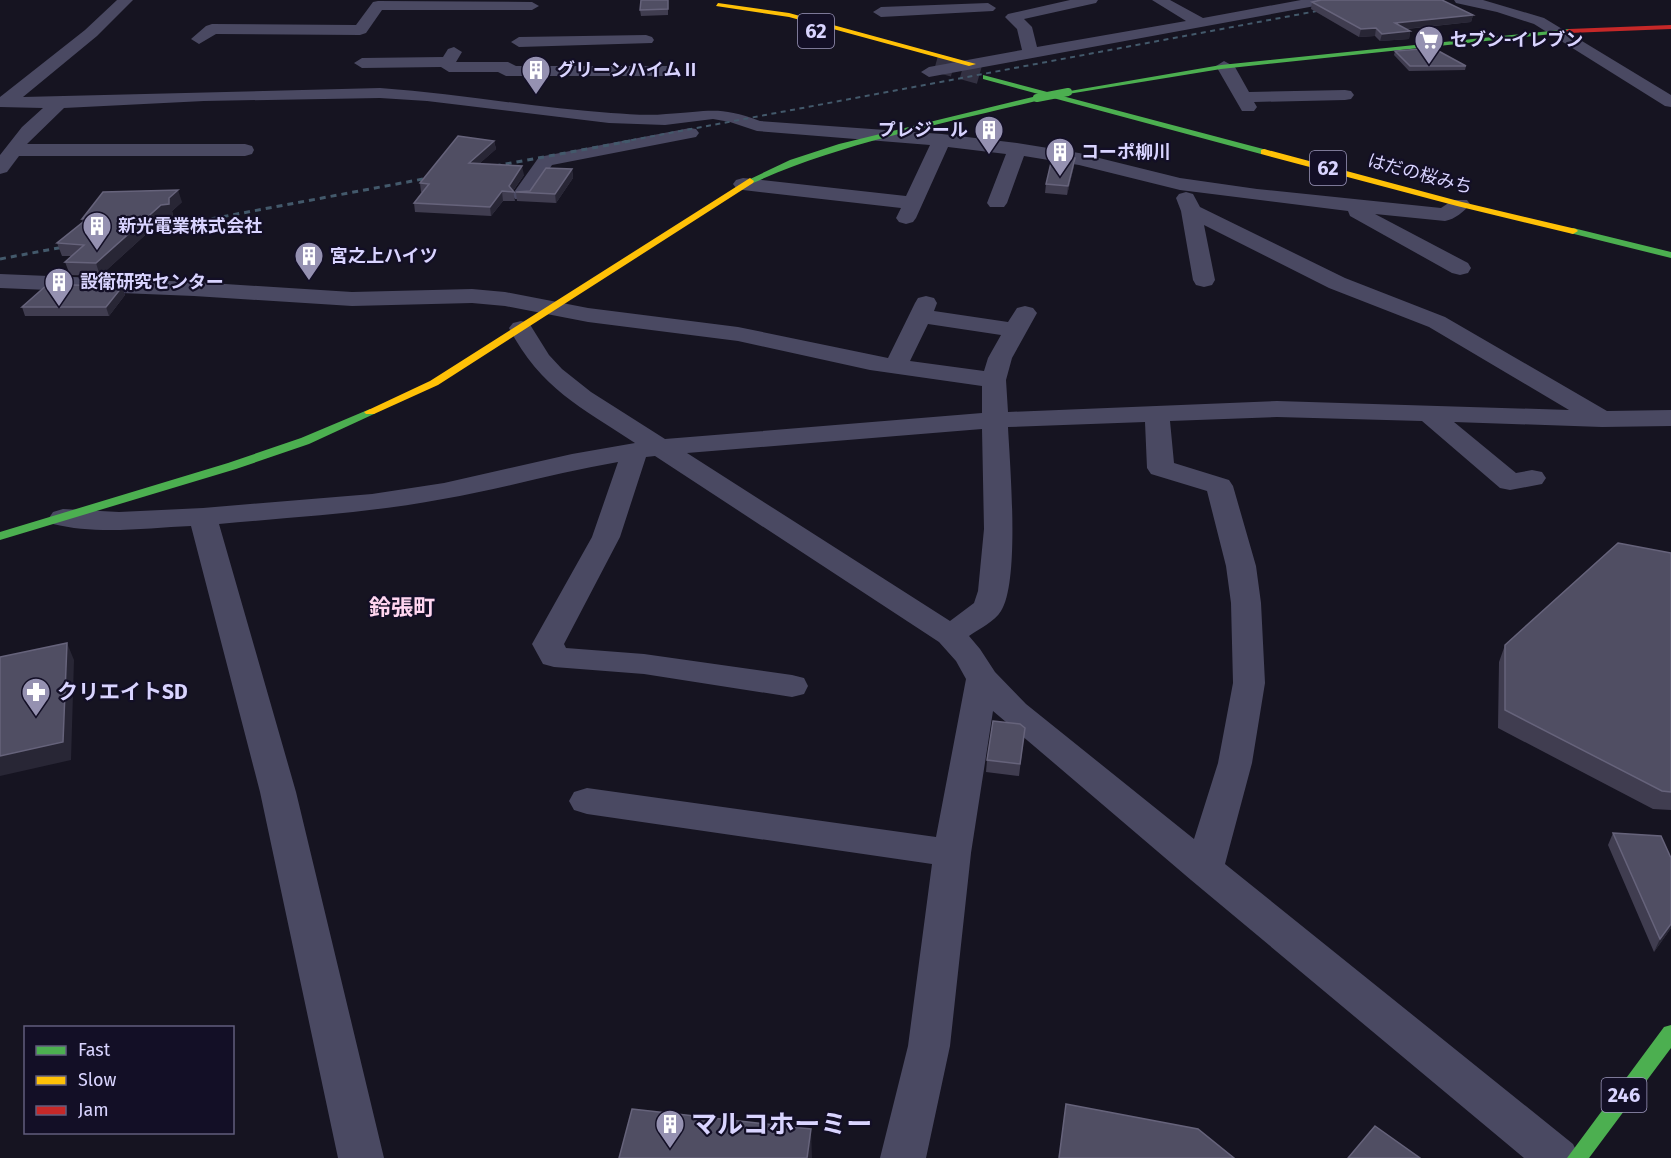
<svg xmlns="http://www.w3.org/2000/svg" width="1671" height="1158" font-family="'Fira Sans','Noto Sans JP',sans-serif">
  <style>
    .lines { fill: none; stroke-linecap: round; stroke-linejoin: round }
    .primary-tunnel { stroke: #333142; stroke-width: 18; stroke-dasharray: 18 9; stroke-linecap: butt }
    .street { fill: #4a4962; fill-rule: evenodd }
    .fast { fill: #4caf50; fill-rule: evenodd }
    .slow { fill: #ffc107; fill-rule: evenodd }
    .jam { fill: #c62828; fill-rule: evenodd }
    .rail-far1 { stroke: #43596b; stroke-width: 2; stroke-dasharray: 5 4.5; stroke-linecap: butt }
    .rail { stroke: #43596b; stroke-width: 3; stroke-dasharray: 6 5; stroke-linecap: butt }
    .fast-bridge { stroke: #4caf50; stroke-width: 8 }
    .wall { fill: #403d50 }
    .shaded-wall { fill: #282635 }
    .building { fill: #504e63; stroke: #66637b; stroke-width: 1.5 }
    .labels { text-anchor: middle; stroke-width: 4.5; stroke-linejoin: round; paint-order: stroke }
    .far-poi-label { font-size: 18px; font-weight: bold; fill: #d9d4ff; stroke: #130f26; text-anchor: start }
    .far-street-label { font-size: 18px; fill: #d9d4ff; stroke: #130f26 }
    .shield { fill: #130f26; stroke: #9e99be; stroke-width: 1.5 }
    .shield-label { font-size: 20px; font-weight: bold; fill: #d9d4ff }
    .poi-label { font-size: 21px; font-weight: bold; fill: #d9d4ff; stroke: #130f26; text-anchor: start }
    .neighbourhood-label { font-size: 22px; font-weight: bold; fill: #ffd6f0; stroke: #130f26 }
    .near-poi-label { font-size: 26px; font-weight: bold; fill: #d9d4ff; stroke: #130f26; text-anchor: start }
  </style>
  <rect width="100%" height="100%" fill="#161421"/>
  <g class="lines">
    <!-- primary-tunnel -->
    <path class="primary-tunnel" d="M936 63 986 77"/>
    <!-- street -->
    <path class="street" d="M117 0H133L97 36 23 97 380 88C457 93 534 108 611 113 629 114 648 116 666 114 708 112 718 105 760 121L942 134 1017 143 1079 153 1180 178 1257 189 1441 208 1453 200H1467L1470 204C1464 212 1455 219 1445 221L1375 214 1468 263 1471 268 1468 273 1460 275 1452 273 1350 216 1348 211 1180 190 1079 165 1024 156 1007 203 1004 207H990L987 203 1006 154 948 147 916 218 913 222 906 224 899 222 896 218 901 208 743 190 736 188 733 184 736 180 743 178 906 196 930 145 757 131 730 122 713 119 665 125 609 123 427 101 380 98 204 101 64 108 27 144H245L252 146 254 150 252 154 245 156H19L7 172 0 174V155L22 127 43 108 0 107V97L85 30Z
      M1070 0H1098L1096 3 1024 19 1032 27 1037 47 1186 21 1152 0H1170L1203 18 1301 0H1333L1326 4 929 77 921 72 929 67 1022 50 1017 29 1005 17 1008 14Z
      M1454 0H1483L1544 18 1671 95V107L1665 106 1534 24 1497 12 1456 3Z
      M378 1 532 2 539 6 532 10H382L366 33 360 35 216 34 199 44 191 39 206 26 212 24 356 25 373 2Z
      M988 3 996 8 993 11 881 17 873 12 881 7Z
      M646 35 652 37 654 40 652 43 519 47 511 42 519 37Z
      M454 47 462 52 456 62H508L516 66H673L681 71 673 76H506L498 72H449L441 67 362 68 354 63 362 58 443 57 448 49Z
      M1224 61 1235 67 1249 92 1345 90 1351 91 1354 95 1351 99 1345 100 1254 102 1257 107 1254 111H1242L1216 66Z
      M690 128 696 129 699 133 696 137 552 165 529 199H515L512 195 539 157Z
      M1186 192 1193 194 1200 207 1345 278 1445 317 1607 411 1671 410V426L1602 427 1454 422 1516 473 1532 470 1542 472 1546 478 1542 484 1510 490 1500 488 1422 421 1277 417 1170 421 1174 463 1229 480 1233 486 1256 566 1261 603 1265 683 1252 763 1225 864 1573 1144 1580 1158H1524L1191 880 993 711 971 853 950 1046 926 1158H880L908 1046 932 864 587 814 574 810 569 801 574 792 587 788 936 837 966 679 956 661 939 642 655 456 646 457 620 537 564 644 566 648 644 654 792 675 804 678 808 686 804 694 792 697 644 674 554 667 543 664 532 644 592 537 618 462C559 472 502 489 443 499 369 513 294 517 219 524L296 792 384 1158H338L260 792 191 526C146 528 97 535 53 524L49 518 53 512 63 509 119 512 203 508 372 494 444 483 572 454 635 443C581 407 541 389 509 328L513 323 521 321 529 323 549 355 562 369 591 392 665 439 982 413V386L870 370 738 341 588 322 505 306 472 303 352 306 194 296 0 288V274L194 282 352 292 472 289 505 292 588 308 738 327 888 358 915 303 918 298 926 296 934 298 937 303 934 311 1008 322 1017 308 1025 306 1033 308 1037 313 1012 358 1006 380 1008 412 1277 401 1569 410 1429 327 1329 288 1204 225 1215 280 1212 285 1204 287 1196 285 1193 280 1181 211 1176 198 1179 194ZM928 324 1001 335 988 358 984 371 910 361ZM1145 422 1147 468 1151 474 1207 491 1226 566 1231 603 1233 683 1218 763 1194 839 1026 704 995 672 980 649 969 636C979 629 995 621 1001 611 1020 581 1010 466 1008 427ZM982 429 984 529 978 591 974 603 950 621 687 453Z"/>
    <!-- fast -->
    <path class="fast" d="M1569 29 1571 30V32L1221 69 1068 94 1064 92 1221 65Z
      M983 75 1267 150 1268 152 1261 154 983 79Z
      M1037 96H1040V100C943 124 844 142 753 183L746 181 790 160 839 144Z
      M1573 228 1671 252V258L1570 233 1568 231Z
      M370 409 376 412 374 414 309 444 236 469 0 540V532L228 463 301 438Z
      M1671 1025V1048L1589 1158H1567L1664 1027Z"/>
    <!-- slow -->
    <path class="slow" d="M718 3 789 13 976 64 969 66 789 17 716 6Z
      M1264 149 1462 202 1576 229 1578 231 1573 234 1457 206 1261 154V150Z
      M750 178 754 181 753 183 438 385 374 414H366L364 412 430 381Z"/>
    <!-- jam -->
    <path class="jam" d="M1671 25V29L1569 33 1565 31 1569 29Z"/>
    <!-- rail-far1 -->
    <path class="rail-far1" d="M622 142 1333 8"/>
    <!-- rail -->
    <path class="rail" d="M484 168 630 141
      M136 233 439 176
      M0 259 74 245"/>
    <!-- fast-bridge -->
    <path class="fast-bridge" d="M1037 98 1068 92"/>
  </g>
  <!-- wall -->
  <path class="wall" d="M668 0V15L641 16 640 10Z
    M1312 2 1473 15 1471 22 1407 29 1410 31 1409 39 1380 41 1375 36 1359 37 1311 9Z
    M1395 51 1466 66 1465 70 1409 71 1394 55Z
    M494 141 496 149 480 163 524 175 513 191 515 201H503L491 216 415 212 414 203 422 192H421L420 183Z
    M1074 166 1067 195 1045 193 1046 184Z
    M572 169 573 178 556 203 517 201 516 192 530 191Z
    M182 202 172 211 173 216 165 217 100 276 70 275 65 262 71 256H62L57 243 83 222 82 219Z
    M122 287 125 295 109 316H25L22 307Z
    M1671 553V810L1653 809 1498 728 1499 662 1505 645Z
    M1025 728 1019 776 986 772 987 760Z
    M1613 833 1671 858V928L1654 952 1608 845Z"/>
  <!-- shaded-wall -->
  <path class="shaded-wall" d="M1473 15 1471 22 1394 30 1395 23Z
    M1376 28 1375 36 1359 37 1361 29Z
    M1410 31 1409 39 1380 41 1382 34Z
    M494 141 496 149 470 172 469 163Z
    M1075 158 1074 166 1067 195 1068 186Z
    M522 166 524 175 512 192 509 186Z
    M572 169 573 178 556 203 555 194Z
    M178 190 182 202 172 211 173 216 165 217 100 276 96 263Z
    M502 191 503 201 491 216 490 207Z
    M122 287 125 295 109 316 106 307Z
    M67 643 74 660 71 760 0 776V756Z
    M1671 924V928L1654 952 1660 939Z
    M811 1129 812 1158H807Z"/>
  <!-- building -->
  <path class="building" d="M641 0H668V9L640 10Z
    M1321 0H1442L1473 15 1395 23 1410 31 1382 34 1376 28 1361 29 1312 2Z
    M1433 48 1466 66H1410L1395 51Z
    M458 136 494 141 469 163 522 166 509 186 514 192 502 191 490 207 414 203 429 184 420 183Z
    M1053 154 1075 158 1068 186 1046 184Z
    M546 168 572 169 555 194 516 192 530 191Z
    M178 190 169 198V204L161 205 96 263 65 262 84 245 57 243 88 218 82 219 103 192Z
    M48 284 122 287 106 307H22Z
    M1618 543 1671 553V792L1662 791 1505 710V645Z
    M67 643 63 742 0 756V657Z
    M993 721 1020 724 1025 728 1020 764 987 760Z
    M1613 833 1661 836 1671 858V924L1660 939Z
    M1066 1104 1198 1129 1234 1158H1059Z
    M632 1109 811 1129 807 1158H619Z
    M1375 1126 1420 1158H1348Z"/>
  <!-- icons -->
  <defs>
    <g id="supermarket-pin" transform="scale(1.5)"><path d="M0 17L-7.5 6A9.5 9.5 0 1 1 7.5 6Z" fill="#9591b1" stroke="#130f26"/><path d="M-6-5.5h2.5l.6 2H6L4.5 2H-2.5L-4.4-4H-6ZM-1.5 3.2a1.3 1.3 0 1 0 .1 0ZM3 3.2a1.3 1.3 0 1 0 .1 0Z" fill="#fff"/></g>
    <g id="building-pin" transform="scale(1.5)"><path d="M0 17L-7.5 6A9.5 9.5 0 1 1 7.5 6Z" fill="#9591b1" stroke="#130f26"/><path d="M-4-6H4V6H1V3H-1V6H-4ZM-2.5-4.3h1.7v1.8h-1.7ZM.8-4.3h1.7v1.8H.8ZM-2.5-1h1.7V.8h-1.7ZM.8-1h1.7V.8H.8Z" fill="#fff"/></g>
    <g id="pharmacy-pin" transform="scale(1.5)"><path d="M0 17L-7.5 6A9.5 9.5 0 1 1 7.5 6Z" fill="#9591b1" stroke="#130f26"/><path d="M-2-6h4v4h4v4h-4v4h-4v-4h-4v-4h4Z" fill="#fff"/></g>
  </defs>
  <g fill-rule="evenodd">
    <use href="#supermarket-pin" x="1429" y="40"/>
    <use href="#building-pin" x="536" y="70"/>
    <use href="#building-pin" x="989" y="130"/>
    <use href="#building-pin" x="1060" y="152"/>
    <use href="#building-pin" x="97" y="226"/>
    <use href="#building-pin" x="309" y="256"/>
    <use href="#building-pin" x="59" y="282"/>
    <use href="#pharmacy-pin" x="36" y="692"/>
    <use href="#building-pin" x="670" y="1124"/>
  </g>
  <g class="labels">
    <!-- far-poi labels -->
    <g class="far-poi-label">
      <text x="1450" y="46">セブン-イレブン</text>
      <text x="557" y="76">グリーンハイムⅡ</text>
      <text x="968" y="136" text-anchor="end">プレジール</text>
      <text x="1081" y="158">コーポ柳川</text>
      <text x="118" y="232">新光電業株式会社</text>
      <text x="330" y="262">宮之上ハイツ</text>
      <text x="80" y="288">設衛研究センター</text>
    </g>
    <!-- far-street labels -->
    <g class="far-street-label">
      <text transform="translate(1420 174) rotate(15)" y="6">はだの桜みち</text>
    </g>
    <!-- shield labels -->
    <g class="shield">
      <rect x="798" y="14" width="36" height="34" rx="4.5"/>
      <rect x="1310" y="151" width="36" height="34" rx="4.5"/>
      <rect x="1601.5" y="1078" width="45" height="34" rx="4.5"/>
    </g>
    <g class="shield-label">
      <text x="816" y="38">62</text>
      <text x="1328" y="175">62</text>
      <text x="1624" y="1102">246</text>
    </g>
    <!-- poi labels -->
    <g class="poi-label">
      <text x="57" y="699">クリエイトSD</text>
    </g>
    <!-- neighbourhood labels -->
    <g class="neighbourhood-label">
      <text x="402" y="615">鈴張町</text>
    </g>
    <!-- near-poi labels -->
    <g class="near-poi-label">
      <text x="691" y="1133">マルコホーミー</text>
    </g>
  </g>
  <!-- legend -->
  <rect x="24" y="1026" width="210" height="108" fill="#130f26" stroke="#625e7d" stroke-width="1.5"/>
  <rect x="36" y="1046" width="30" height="9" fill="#4caf50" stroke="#625e7d" stroke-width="1.5"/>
  <text x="78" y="1056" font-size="18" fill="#d9d4ff">Fast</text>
  <rect x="36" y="1076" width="30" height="9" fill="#ffc107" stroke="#625e7d" stroke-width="1.5"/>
  <text x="78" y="1086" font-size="18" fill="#d9d4ff">Slow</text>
  <rect x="36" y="1106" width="30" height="9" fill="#c62828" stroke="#625e7d" stroke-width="1.5"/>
  <text x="78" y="1116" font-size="18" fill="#d9d4ff">Jam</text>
</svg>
